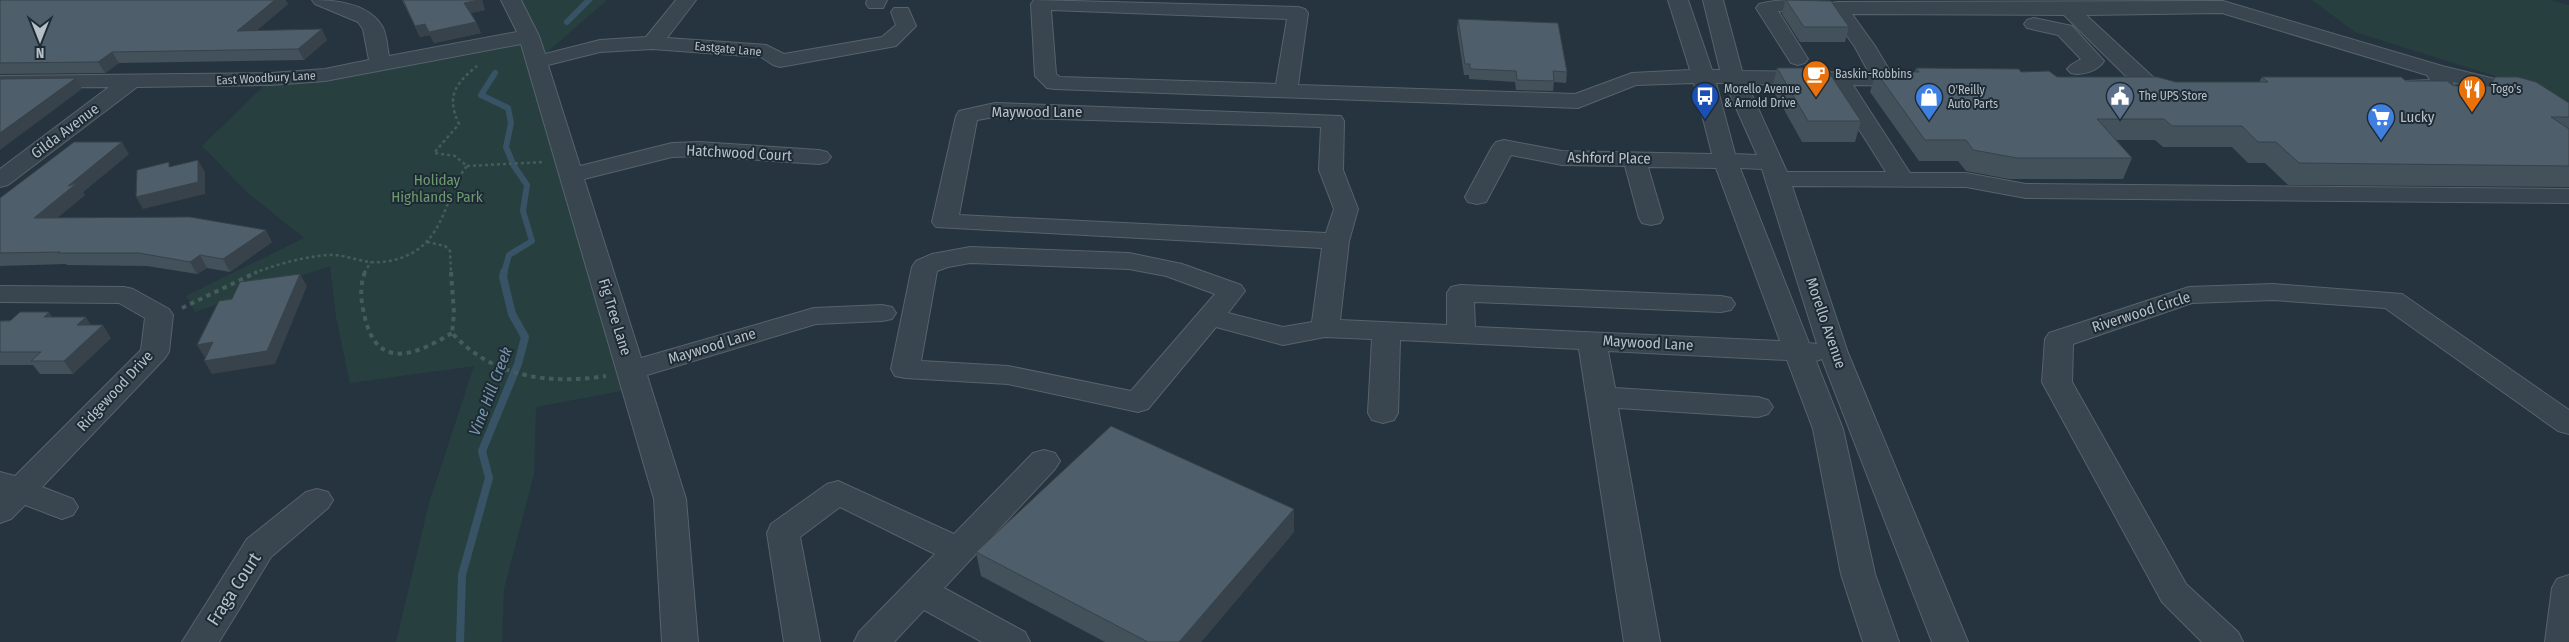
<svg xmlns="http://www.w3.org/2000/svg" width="2569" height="642" font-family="'Fira Sans Condensed',sans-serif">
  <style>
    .green { fill: #27403f }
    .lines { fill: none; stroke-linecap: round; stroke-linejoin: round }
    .stream-far1 { stroke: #395366; stroke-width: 6 }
    .stream { stroke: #395366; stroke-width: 8 }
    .minor-casing { stroke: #57636c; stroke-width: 2 }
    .path-far1 { stroke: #455c5b; stroke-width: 2.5; stroke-dasharray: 3 3; stroke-linecap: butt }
    .path { stroke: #455c5b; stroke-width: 4; stroke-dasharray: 4.5 4.5; stroke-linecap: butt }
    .minor { fill: #39454f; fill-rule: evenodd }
    .wall { fill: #43515b }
    .shaded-wall { fill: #37424a }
    .building { fill: #4e5e6a; stroke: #37424a }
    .labels { text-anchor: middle; stroke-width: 4; stroke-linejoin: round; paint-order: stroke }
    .far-street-label { font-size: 12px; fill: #b6c0c9; stroke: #1e2a34 }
    .far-poi-label { font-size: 12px; fill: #b6c0c9; stroke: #1e2a34; text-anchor: start }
    .street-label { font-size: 15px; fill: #b6c0c9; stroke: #1e2a34 }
    .poi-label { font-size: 15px; fill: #b6c0c9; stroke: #1e2a34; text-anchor: start }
    .park-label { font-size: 15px; fill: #6d9a71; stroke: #1e2a34 }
    .water-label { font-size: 16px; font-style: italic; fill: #7696ac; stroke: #1e2a34 }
    .near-street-label { font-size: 18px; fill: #b6c0c9; stroke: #1e2a34 }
  </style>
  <rect width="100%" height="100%" fill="#25343f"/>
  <!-- green -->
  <path class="green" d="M511 0H607L536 62 637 388 536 407 534 474 504 589 502 642H396L429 503 474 366 350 383 336 317 330 266 195 312 186 296 304 238 249 194 202 146 271 79 528 36Z
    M2312 0H2550L2569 5V113L2527 86 2355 32Z"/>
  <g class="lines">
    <!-- stream-far1 -->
    <path class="stream-far1" d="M567 22 589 0
      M495 73 481 95 508 108 511 123 506 147 514 166 527 185 523 211 532 241 509 255 504 273"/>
    <!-- stream -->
    <path class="stream" d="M460 642 462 575 489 478 482 451 518 364 525 337 512 314 503 277 504 272"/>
    <!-- minor casing -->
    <g class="minor-casing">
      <path id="minor" d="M312 0C336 0 368 3 382 26 387 34 387 47 389 56L517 32 501 0H521L539 36 545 54 600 40 646 37 676 0H696L667 38 766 45 784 54 882 37 896 25 891 12 894 8H908L916 26 896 46 780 67 773 65 761 57 652 49 600 52 548 65 580 166 672 143 699 142 819 150 827 152 831 157 827 162 819 164 699 156 672 157 584 179 641 358 814 308 882 305 892 307 896 313 892 319 882 321 816 324 647 375 686 499 698 642H662L654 499 521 44 325 81 271 85 137 87 8 185 0 187V169L109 87 0 88V76L271 73 325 69 369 60 363 29 358 22 315 4Z
        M867 0H887L883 8H869L866 4Z
        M1034 0 1298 7 1305 9 1308 13 1298 85 1575 94 1632 73 1690 70 1668 0H1688L1712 70H1720L1703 0H1723L1742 71 1869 73 1855 47 1829 11 1821 14 1778 11 1808 59 1805 63 1798 65 1791 63 1756 8 1759 4C1774 0 1788 0 1803 0 1816 1 1826 5 1837 2L2223 1 2442 66 2540 90 2569 110V127L2561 125 2524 100 2452 82 2456 87 2453 92 2445 93 2406 91 2403 86 2406 81 2430 80 2427 75 2222 13 2086 15 2154 78 2157 83 2154 88 2146 89 2138 88 2064 15 1852 14 1875 46 1891 73 1919 75 1922 80 1919 85 1911 86 1853 85 1910 173H1966L2026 184 2569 189V203L2026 198 1966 187 1792 186 1848 353 1968 642H1932L1822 359 1816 361 1843 429 1875 574 1899 642H1863L1841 574 1813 429 1787 360 1608 351 1615 388 1758 397 1768 400 1773 407 1768 414 1758 417 1618 408 1660 642H1624L1579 349 1400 340 1398 413 1394 420 1383 423 1372 420 1368 413 1372 339 1325 337 1283 345 1216 327 1148 409 1138 412 1008 384 905 378 895 376 891 369 912 267 916 261 932 254 970 247 1129 253 1182 264 1241 285 1245 291 1228 313 1283 327 1312 322 1322 248 936 227 932 222 956 116 959 111 995 103 1341 116 1344 121 1343 170 1358 209 1349 241 1340 320 1447 325V293L1451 287 1460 285 1721 296 1731 298 1735 304 1731 310 1721 312 1474 302 1475 327 1780 341 1716 168 1648 167 1663 218 1660 223 1651 225 1642 223 1639 218 1625 166 1562 165 1511 155 1486 202 1477 204 1468 202 1465 197 1492 147 1496 142 1504 140 1562 151 1712 154 1694 83 1636 85 1578 108 1055 89 1047 88 1035 76 1031 4ZM1051 10 1287 19 1276 84 1060 77 1056 74ZM1716 83H1725L1757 155 1735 154ZM1747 84 1831 85 1886 172H1787ZM995 117 1321 127 1319 170 1334 209 1326 233 959 215 977 120ZM1740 168 1762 169 1817 344 1809 343ZM970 263 1129 269 1166 276 1215 294 1131 391 1008 366 921 361 937 271 948 267Z
        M2034 18 2072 26 2104 61C2098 71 2082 76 2071 73L2067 69 2071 65 2081 59 2058 35 2027 28 2024 24 2027 20Z
        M2273 284 2402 294 2569 410V434L2558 431 2385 308 2273 300 2192 303 2073 344 2072 382 2186 584 2238 632 2243 642H2202L2162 602 2042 382 2045 339 2049 333 2189 287Z
        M0 286 124 287 133 289 169 309 173 315 169 352 165 358 42 487 73 499 78 507 73 515 62 519 25 505 11 519 0 523V472L15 476 141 350 145 318 119 303 0 302Z
        M1044 450 1055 453 1060 461 1055 469 944 588 1025 632 1030 642H982L924 610 894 642H854L859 632 935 554 840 507 800 537 820 642H784L767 533 771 524 827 484 838 481 954 534 1033 453Z
        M317 489 328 492 333 500 328 508 271 557 219 642H182L247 539 306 492Z
        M2569 575V642H2545L2552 588 2557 579Z"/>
    </g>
    <!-- path-far1 -->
    <path class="path-far1" d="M467 166 544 162
      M427 242 445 246 450 251 451 273
      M254 273C278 264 302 257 328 255 342 254 355 260 369 262 390 264 415 256 428 240 447 219 449 188 467 166L455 156 434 153 459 124C446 96 455 84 477 66
      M364 273 371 262"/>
    <!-- path -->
    <path class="path" d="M365 272C359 287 361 302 365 318 378 372 417 354 452 333
      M451 272 454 313 452 333C492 377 549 385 606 376
      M182 308 257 272"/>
    <!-- minor -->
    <use href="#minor" class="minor"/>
  </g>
  <!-- wall -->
  <path class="wall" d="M0 0 288 4 256 31 327 40 304 60 119 63 105 73 0 74Z
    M402 0H482L485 10 471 13 476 22 481 33 434 43 430 35 420 37Z
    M1785 0H1816L1849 27 1845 42H1800L1782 14Z
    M1458 19 1567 72 1566 83 1554 82 1553 91 1516 90 1515 82 1469 79V75H1464L1457 29Z
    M1777 68 1861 121 1855 142H1802L1772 88Z
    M1916 68 2021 72 2057 77 2176 82H2259L2262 77 2406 81 2454 86H2490L2495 77 2569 103V187L2288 185 2265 163H2248L2232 147H2163L2155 140H2116L2132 158 2123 179H2009L1966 171 1958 161H1919L1870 92 1876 72H1915Z
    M129 154 83 192 85 195 57 218 272 242 230 272 207 268 197 274 147 266 67 265 66 264 0 266V198Z
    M52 317 91 325 111 338 73 374H40L33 365H0V321Z
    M1294 532 1201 642H1105L981 576 976 552Z"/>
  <!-- shaded-wall -->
  <path class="shaded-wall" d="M275 0H286L288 4 243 42 237 31Z
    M479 0H482L485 10 468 14 464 3Z
    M476 22 481 33 434 43 429 32Z
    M425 24 430 35 420 37 415 26Z
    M322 29 327 40 304 60 298 49Z
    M112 52 119 63 105 73 98 62Z
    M76 78 82 89 0 150V133Z
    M122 142 129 154 83 192 85 195 42 230 34 218 68 186Z
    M198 160 205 172V194L143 209 136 197Z
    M266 230 272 242 230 272 223 259Z
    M200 255 207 268 197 274 190 262Z
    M300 274 307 286 275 364 212 374 204 361Z
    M49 312 58 325 44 317Z
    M86 317 94 330 77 325Z
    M103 325 111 338 73 374 64 361Z
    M213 342 221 355 205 358 197 345Z
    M1294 509V532L1201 642H1179Z"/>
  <!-- building -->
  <path class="building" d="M0 0H275L237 31 322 29 298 49 112 52 98 62 0 63Z
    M403 0H479L464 3 476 22 429 32 425 24 415 26Z
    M1786 0 1831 1 1849 27H1804Z
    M1458 19 1558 23 1567 72 1553 71 1554 81 1517 80 1516 71 1470 69V64H1465Z
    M1777 68H1826L1861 121H1808Z
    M1916 68 2019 69 2021 72 2049 71 2057 77H2157L2176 82H2268L2262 77H2401L2406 81H2447L2454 86H2490L2495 77H2518L2536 82 2569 103V117H2551L2569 129V166L2299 163 2276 142H2258L2242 126H2172L2164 119H2097L2132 158H2017L1973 150 1966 140H1925L1876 72H1919Z
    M76 78 0 133V79Z
    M74 142H122L68 186 77 183 34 218 190 217 266 230 223 259 200 255 190 262 139 253H58L60 252 0 253V198Z
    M198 160V182L136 197 137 170 169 162V167Z
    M300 274 267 351 204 361 213 342 197 345 219 301 232 299 240 282Z
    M20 312H49L44 317H86L77 325H103L64 361H31L41 352H0V321H10Z
    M1111 426 1294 509 1179 642H1148L976 552Z"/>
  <!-- icons -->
  <defs>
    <g id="cafe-pin" transform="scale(1.4375)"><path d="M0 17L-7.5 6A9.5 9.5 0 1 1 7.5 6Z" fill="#e8710a" stroke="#1e2a34"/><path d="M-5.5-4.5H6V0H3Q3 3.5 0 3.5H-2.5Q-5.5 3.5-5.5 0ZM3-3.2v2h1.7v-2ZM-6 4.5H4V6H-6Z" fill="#fff"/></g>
    <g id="restaurant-pin" transform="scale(1.4375)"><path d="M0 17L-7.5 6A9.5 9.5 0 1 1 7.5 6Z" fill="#e8710a" stroke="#1e2a34"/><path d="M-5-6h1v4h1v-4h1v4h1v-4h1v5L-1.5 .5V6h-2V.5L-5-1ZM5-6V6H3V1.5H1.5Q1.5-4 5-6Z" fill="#fff"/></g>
    <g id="bus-pin" transform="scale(1.4375)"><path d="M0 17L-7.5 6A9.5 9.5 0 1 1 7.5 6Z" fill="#1a4fb4" stroke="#1e2a34"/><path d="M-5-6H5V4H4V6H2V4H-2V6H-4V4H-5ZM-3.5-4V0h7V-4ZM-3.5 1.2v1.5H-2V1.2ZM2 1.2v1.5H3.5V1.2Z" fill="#fff"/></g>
    <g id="civic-pin" transform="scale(1.4375)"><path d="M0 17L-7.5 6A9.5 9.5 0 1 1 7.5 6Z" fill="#5c6f8a" stroke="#1e2a34"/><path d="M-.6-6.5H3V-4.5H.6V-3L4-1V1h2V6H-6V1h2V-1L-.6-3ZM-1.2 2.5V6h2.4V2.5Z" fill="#fff"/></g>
    <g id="shop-pin" transform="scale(1.4375)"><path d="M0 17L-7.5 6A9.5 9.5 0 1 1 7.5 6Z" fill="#3f7fe0" stroke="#1e2a34"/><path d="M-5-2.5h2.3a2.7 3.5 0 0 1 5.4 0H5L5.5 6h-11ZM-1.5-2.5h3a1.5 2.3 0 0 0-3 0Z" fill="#fff"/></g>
    <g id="supermarket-pin" transform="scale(1.4375)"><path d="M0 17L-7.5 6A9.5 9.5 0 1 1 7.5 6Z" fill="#3f7fe0" stroke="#1e2a34"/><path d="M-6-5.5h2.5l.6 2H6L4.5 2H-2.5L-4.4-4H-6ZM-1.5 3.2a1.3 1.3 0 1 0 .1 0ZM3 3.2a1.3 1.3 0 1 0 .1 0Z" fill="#fff"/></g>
  </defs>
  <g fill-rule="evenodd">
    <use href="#cafe-pin" x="1816" y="74"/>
    <use href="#restaurant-pin" x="2472" y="89"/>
    <use href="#bus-pin" x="1705" y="96"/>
    <use href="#civic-pin" x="2120" y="96"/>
    <use href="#shop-pin" x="1929" y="97"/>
    <use href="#supermarket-pin" x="2381" y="117"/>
  </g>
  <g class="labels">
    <!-- far-street labels -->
    <g class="far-street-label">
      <text transform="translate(728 49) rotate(5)" y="4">Eastgate Lane</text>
      <text transform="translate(266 78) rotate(-3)" y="4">East Woodbury Lane</text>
    </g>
    <!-- far-poi labels -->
    <g class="far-poi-label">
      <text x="1835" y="78">Baskin-Robbins</text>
      <text x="1724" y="93">Morello Avenue<tspan x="1724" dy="14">&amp; Arnold Drive</tspan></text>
      <text x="2491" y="93">Togo's</text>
      <text x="1948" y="94">O'Reilly<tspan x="1948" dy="14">Auto Parts</tspan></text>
      <text x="2139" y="100">The UPS Store</text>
    </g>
    <!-- street labels -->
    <g class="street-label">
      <text x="1037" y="117">Maywood Lane</text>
      <text transform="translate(65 131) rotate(-37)" y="5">Gilda Avenue</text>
      <text transform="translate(739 153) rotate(3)" y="5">Hatchwood Court</text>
      <text transform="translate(1609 158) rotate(1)" y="5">Ashford Place</text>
      <text transform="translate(2141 312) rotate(-18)" y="5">Riverwood Circle</text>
      <text transform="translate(615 317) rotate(73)" y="5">Fig Tree Lane</text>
      <text transform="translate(1826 323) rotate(71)" y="5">Morello Avenue</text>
      <text transform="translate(1648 343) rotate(3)" y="5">Maywood Lane</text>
      <text transform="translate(712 346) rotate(-17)" y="5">Maywood Lane</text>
      <text transform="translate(115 391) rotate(-47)" y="5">Ridgewood Drive</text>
    </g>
    <!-- poi labels -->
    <g class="poi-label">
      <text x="2400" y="122">Lucky</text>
    </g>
    <!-- park labels -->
    <g class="park-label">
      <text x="437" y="185">Holiday<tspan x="437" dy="17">Highlands Park</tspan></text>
    </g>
    <!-- water labels -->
    <g class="water-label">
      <text transform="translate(490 391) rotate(-69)" y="6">Vine Hill Creek</text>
    </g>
    <!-- near-street labels -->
    <g class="near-street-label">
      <text transform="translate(234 589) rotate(-57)" y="6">Fraga Court</text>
    </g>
  </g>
  <!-- north arrow -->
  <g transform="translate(40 40) rotate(180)" stroke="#1e2a34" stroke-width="4" paint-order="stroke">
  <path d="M0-4L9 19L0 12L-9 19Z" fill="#b6c0c9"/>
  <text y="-8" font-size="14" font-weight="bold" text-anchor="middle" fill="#b6c0c9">N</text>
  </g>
</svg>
